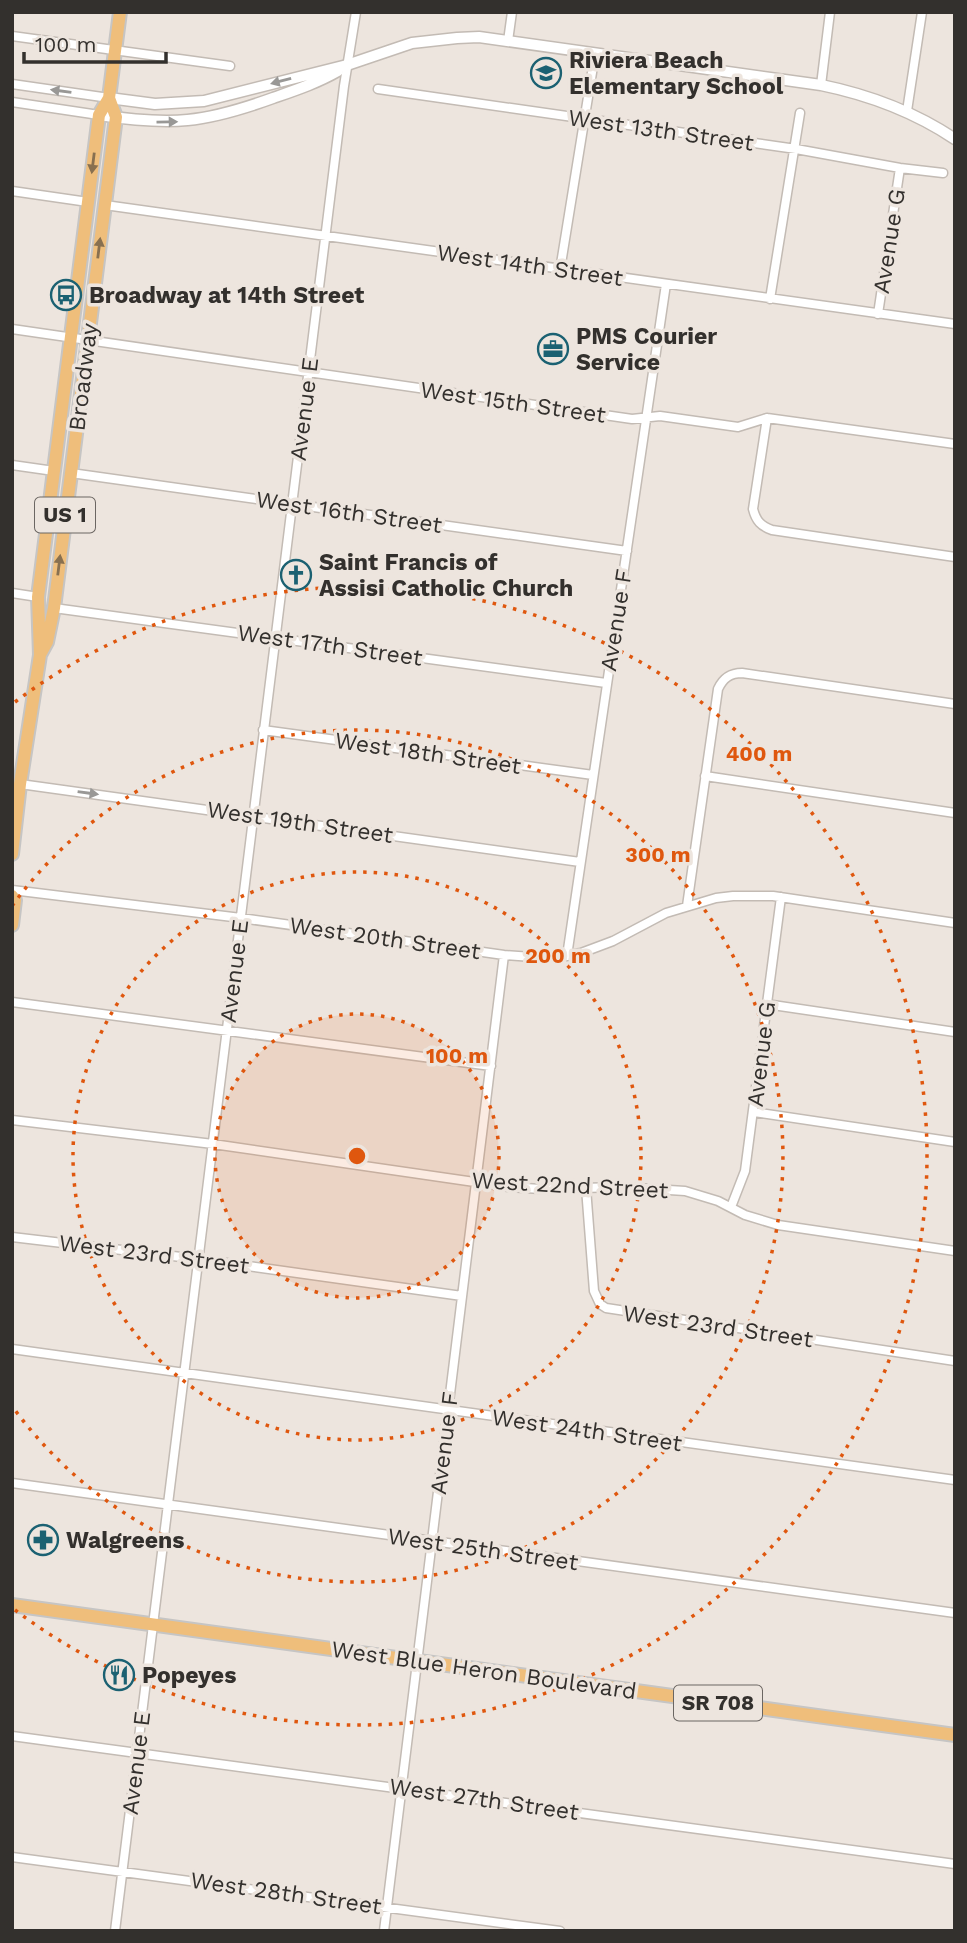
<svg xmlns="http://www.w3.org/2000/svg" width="967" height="1943" font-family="'Work Sans',sans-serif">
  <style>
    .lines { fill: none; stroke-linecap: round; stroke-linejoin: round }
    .minor-casing { stroke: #c3bbb4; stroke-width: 11 }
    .tertiary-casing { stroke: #c3bbb4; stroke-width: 13 }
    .primary-casing { stroke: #c6c5c4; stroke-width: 16 }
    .minor { stroke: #fff; stroke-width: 8 }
    .tertiary { stroke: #fff; stroke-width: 10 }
    .primary { stroke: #efbe7b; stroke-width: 12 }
    .oneway { fill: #999896 }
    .oneway2 { fill: #887050 }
    .ring { fill: none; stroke: #df570e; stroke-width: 3.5; stroke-dasharray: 3.5 7 }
    .labels { text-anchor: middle; stroke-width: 7; stroke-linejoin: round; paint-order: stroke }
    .shield { fill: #ede5de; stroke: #6b6662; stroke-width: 2 }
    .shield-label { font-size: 21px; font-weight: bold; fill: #33302d }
    .poi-label { font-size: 23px; font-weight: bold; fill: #33302d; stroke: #ede5de; text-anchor: start }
    .street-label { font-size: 23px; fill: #33302d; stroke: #ede5de }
    .centre { fill: #df570e; stroke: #ede5de; stroke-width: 3.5 }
    .ring-label { font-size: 21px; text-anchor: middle; font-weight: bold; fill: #df570e; stroke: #ede5de; stroke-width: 7; stroke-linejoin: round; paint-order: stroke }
  </style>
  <rect width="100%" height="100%" fill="#ede5de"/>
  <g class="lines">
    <!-- minor casing -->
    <g class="minor-casing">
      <path id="minor" d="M12 36 230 66
        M508 41 512 12
        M12 84 109 98
        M821 85 830 12
        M378 89 796 149 900 168 943 173
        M12 102 99 115
        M907 111 922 12
        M12 191 88 202
        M105 205 955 324
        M560 270 595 54
        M770 299 800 113
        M878 314 900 168
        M12 329 632 419 660 416 738 427 767 418 955 444
        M767 418 753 509C756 521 761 526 772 530L955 557
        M12 465 54 471
        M71 473 627 551
        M12 593 38 597
        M54 608 606 683
        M263 730 593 775
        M705 776 955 813
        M20 784 580 862
        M12 890 241 918 504 955 546 958 581 953 613 941 666 913 716 898 733 896H773L955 923
        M687 906 718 689C723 678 730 673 742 673L955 704
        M567 956 666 284
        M12 1002 491 1066
        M766 1004 955 1032
        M754 1112 955 1142
        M12 1120 213 1144 509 1187 541 1189 621 1187 685 1191 718 1201 745 1215 778 1225 955 1251
        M586 1188 594 1291 600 1304 606 1308 955 1361
        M731 1207 745 1171 781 897
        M12 1237 198 1259 462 1296
        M12 1349 955 1480
        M12 1483 955 1613
        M12 1736 955 1864
        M12 1857 560 1931
        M115 1931 344 86 356 12
        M384 1931 504 955"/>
    </g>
    <!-- tertiary casing -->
    <g class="tertiary-casing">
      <path id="tertiary" d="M109 98 155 104 204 101 347 65 412 43 457 38 479 37 821 85C870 95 913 111 955 139
        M99 115C172 126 204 123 273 98 296 90 317 83 338 71"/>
    </g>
    <!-- primary casing -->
    <g class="primary-casing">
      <path id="primary" d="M41 653 47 642 54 608 116 117 109 98
        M12 854 20 784 40 655 38 597 97 131 99 115 109 98 120 12
        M12 896 15 900 12 925
        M12 1605 955 1735"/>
    </g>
    <!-- minor -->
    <use href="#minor" class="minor"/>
    <!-- tertiary -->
    <use href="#tertiary" class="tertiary"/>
    <!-- primary -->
    <use href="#primary" class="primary"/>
  </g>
  <!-- one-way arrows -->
  <defs><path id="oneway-solid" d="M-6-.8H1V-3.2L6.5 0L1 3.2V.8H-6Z" transform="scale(1.75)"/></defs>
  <g class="oneway">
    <use href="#oneway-solid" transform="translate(281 81) rotate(165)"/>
    <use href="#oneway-solid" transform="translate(61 91) rotate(-172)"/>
    <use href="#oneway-solid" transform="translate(167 122) rotate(-1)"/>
    <use href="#oneway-solid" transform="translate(88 793) rotate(8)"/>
  </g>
  <g class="oneway2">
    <use href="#oneway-solid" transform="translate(93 163) rotate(97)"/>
    <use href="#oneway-solid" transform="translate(99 248) rotate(-83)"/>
    <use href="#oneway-solid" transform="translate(59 565) rotate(-83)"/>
  </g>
  <!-- distance rings -->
  <circle cx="357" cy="1156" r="142" fill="#df570e" fill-opacity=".12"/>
  <g class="ring">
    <circle cx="357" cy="1156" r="142"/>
    <circle cx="357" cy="1156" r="284"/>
    <path d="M12 906A426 426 0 1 1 12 1406"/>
    <path d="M15 702A569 569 0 1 1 15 1610"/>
  </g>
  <!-- icons -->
  <defs>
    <g id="school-ring" transform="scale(1.575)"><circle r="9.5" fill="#ede5de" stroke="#1b6172" stroke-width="1.5"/><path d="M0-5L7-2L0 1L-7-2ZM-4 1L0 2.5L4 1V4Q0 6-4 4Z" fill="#1b6172"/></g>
    <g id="bus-ring" transform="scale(1.575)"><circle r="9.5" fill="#ede5de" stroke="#1b6172" stroke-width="1.5"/><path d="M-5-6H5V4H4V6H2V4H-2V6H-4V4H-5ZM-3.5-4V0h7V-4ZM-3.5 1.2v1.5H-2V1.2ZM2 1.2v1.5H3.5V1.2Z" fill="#1b6172"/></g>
    <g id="office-ring" transform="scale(1.575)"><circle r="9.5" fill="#ede5de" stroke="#1b6172" stroke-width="1.5"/><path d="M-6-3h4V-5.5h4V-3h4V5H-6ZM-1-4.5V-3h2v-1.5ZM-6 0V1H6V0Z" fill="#1b6172"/></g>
    <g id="church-ring" transform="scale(1.575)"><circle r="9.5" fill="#ede5de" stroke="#1b6172" stroke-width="1.5"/><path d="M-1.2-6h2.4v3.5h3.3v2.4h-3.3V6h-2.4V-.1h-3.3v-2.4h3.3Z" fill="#1b6172"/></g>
    <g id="pharmacy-ring" transform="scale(1.575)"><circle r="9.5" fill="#ede5de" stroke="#1b6172" stroke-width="1.5"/><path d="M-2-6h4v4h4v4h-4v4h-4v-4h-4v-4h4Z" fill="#1b6172"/></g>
    <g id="restaurant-ring" transform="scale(1.575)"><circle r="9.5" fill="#ede5de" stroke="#1b6172" stroke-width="1.5"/><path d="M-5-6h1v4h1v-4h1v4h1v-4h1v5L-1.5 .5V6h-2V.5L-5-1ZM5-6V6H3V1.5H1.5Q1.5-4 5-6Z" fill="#1b6172"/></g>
  </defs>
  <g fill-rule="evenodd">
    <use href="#school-ring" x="546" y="73"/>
    <use href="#bus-ring" x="66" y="295"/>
    <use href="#office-ring" x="553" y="349"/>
    <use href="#church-ring" x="296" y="575"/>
    <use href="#pharmacy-ring" x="43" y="1540"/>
    <use href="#restaurant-ring" x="119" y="1675"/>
  </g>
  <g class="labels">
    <!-- shield labels -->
    <g class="shield">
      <rect x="35" y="497.5" width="60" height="35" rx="5"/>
      <rect x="674" y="1685.5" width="88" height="35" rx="5"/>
    </g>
    <g class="shield-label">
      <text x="65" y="522">US 1</text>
      <text x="718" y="1710">SR 708</text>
    </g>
    <!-- poi labels -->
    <g class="poi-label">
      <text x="569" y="68">Riviera Beach<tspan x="569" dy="26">Elementary School</tspan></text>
      <text x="89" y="303">Broadway at 14th Street</text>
      <text x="576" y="344">PMS Courier<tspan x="576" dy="26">Service</tspan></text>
      <text x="319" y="570">Saint Francis of<tspan x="319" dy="26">Assisi Catholic Church</tspan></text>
      <text x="66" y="1548">Walgreens</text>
      <text x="142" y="1683">Popeyes</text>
    </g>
    <!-- street labels -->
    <g class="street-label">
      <text transform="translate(661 130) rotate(8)" y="8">West 13th Street</text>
      <text transform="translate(889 241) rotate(-81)" y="8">Avenue G</text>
      <text transform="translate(530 265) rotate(8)" y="8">West 14th Street</text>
      <text transform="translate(83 377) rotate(-83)" y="8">Broadway</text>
      <text transform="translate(513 402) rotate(8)" y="8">West 15th Street</text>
      <text transform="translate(304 409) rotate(-83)" y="8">Avenue E</text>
      <text transform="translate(349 512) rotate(8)" y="8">West 16th Street</text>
      <text transform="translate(616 620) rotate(-81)" y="8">Avenue F</text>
      <text transform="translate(330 645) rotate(8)" y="8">West 17th Street</text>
      <text transform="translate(428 753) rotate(8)" y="8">West 18th Street</text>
      <text transform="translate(300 822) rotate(8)" y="8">West 19th Street</text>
      <text transform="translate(385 938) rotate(8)" y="8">West 20th Street</text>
      <text transform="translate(234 971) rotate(-83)" y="8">Avenue E</text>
      <text transform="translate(761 1054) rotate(-83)" y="8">Avenue G</text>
      <text transform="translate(570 1185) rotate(3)" y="8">West 22nd Street</text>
      <text transform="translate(154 1254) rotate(7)" y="8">West 23rd Street</text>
      <text transform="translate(718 1326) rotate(8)" y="8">West 23rd Street</text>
      <text transform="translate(587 1430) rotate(8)" y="8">West 24th Street</text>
      <text transform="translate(444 1443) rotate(-83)" y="8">Avenue F</text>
      <text transform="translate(483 1549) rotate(8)" y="8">West 25th Street</text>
      <text transform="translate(484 1670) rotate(8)" y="8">West Blue Heron Boulevard</text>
      <text transform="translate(136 1763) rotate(-83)" y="8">Avenue E</text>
      <text transform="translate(484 1799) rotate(8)" y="8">West 27th Street</text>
      <text transform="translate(286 1893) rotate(8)" y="8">West 28th Street</text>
    </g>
  </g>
  <circle cx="357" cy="1156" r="10" class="centre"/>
  <g class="ring-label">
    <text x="759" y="761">400 m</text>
    <text x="658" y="862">300 m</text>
    <text x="558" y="963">200 m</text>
    <text x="457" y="1063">100 m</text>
  </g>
  <!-- border -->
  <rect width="967" height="1943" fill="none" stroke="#33302d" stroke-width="28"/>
  <!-- scale -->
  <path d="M24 52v10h142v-10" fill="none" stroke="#33302d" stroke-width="3.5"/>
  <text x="35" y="52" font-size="21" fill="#33302d" stroke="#ede5de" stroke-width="5" paint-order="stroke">100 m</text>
</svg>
